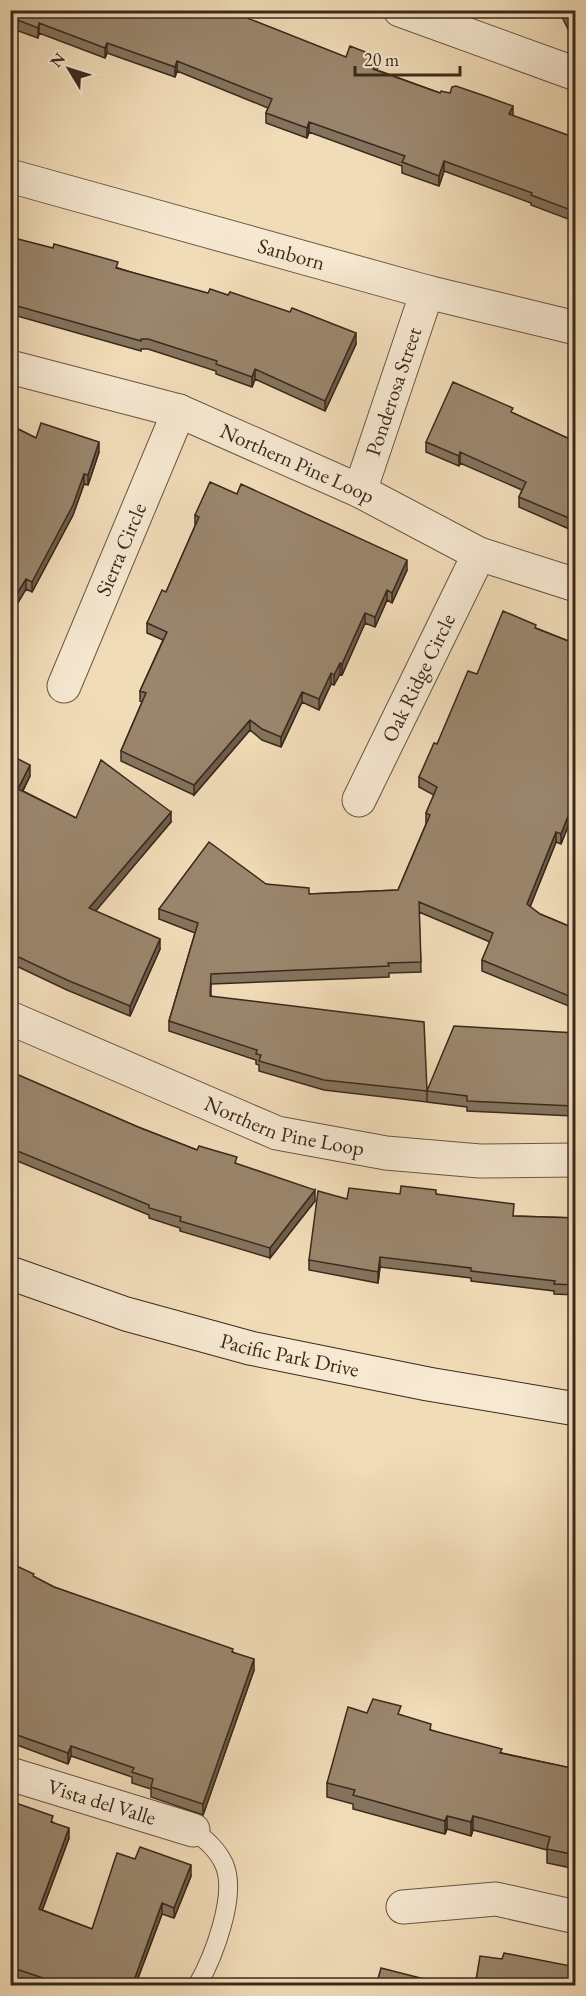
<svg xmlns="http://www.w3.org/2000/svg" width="586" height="1996" font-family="'EB Garamond',serif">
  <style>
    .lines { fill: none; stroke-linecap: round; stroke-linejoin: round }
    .service-casing { stroke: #685643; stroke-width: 20 }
    .minor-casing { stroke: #685643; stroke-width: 35 }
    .tertiary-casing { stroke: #685643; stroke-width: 35 }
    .secondary-casing { stroke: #3b291c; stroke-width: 35 }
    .service { stroke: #f6e8d1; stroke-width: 18 }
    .minor { stroke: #f6e8d1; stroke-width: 33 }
    .tertiary { stroke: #f6e8d1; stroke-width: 33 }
    .secondary { stroke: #f6e8d1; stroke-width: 33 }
    .wall { fill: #84735e; stroke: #3b291c; stroke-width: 1.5 }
    .shaded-wall { fill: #6c5e4c; stroke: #3b291c; stroke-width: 1.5 }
    .building { fill: #9a866d; stroke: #3b291c; stroke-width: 1.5 }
    .labels { text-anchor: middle; stroke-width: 4.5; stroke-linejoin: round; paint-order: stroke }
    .street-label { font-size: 21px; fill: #3b291c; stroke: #f6e8d1 }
  </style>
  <rect width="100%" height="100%" fill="#f1dcb8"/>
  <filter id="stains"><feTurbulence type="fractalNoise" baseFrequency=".00333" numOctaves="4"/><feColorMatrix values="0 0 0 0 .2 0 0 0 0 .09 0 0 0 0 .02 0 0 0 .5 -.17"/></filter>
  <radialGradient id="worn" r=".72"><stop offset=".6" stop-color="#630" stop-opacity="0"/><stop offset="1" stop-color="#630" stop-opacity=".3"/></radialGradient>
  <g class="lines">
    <!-- service casing -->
    <g class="service-casing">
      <path id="service" d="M193 1830C206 1840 217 1849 224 1864 238 1895 213 1958 197 1986"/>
    </g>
    <!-- minor casing -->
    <g class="minor-casing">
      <g id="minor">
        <path d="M400 10 576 74"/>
        <path id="s1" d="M10 367 179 411 360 491 479 554 576 585"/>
        <path id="s2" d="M360 491 427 292"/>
        <path id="s3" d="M64 686 179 411"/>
        <path id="s4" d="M359 800 479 554"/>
        <path id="s5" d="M10 1018 277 1133 386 1153 480 1161 576 1160"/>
        <path id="s6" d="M10 1774 193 1830"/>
        <path d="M403 1907 496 1899 576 1917"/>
      </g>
    </g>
    <!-- tertiary casing -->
    <g class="tertiary-casing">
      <g id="tertiary">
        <path id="s7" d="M10 176 427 292 576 328"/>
      </g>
    </g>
    <!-- secondary casing -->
    <g class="secondary-casing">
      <g id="secondary">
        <path id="s8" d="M10 1273 126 1314 250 1348 428 1384 576 1409"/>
      </g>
    </g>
    <!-- service -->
    <use href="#service" class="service"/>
    <!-- minor -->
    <use href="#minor" class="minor"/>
    <!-- tertiary -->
    <use href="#tertiary" class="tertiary"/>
    <!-- secondary -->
    <use href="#secondary" class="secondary"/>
  </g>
  <!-- wall -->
  <path class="wall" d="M10 10 346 57 378 67 377 70 440 93 513 116 576 138V222L531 205V203L444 171 439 186 402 173V166L309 132 307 138 266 123V113L268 108 177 71 175 77 107 53 105 58 39 33 38 38 10 28Z
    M548 10H576V30L570 33 561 15Z
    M10 237 118 268 356 344 325 411 255 379 252 387 216 374V371L148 349H141V351L10 314Z
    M513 413 576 442V532L519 507V497L522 490 460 463 459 466 426 452V442Z
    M10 425 36 438 99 452 88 485 84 484 73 515 32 592 26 589 10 616Z
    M195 515 407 570 392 603 387 600 375 627 365 623 342 675 340 674 334 685 331 684 319 710 302 702 281 747 262 740 250 730 194 795 121 761V751L142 702 140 701V691L163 640 147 633V623L166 592 195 526Z
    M536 628 576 644V806L561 844 556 842 530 907 540 914 576 929V1009L482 971V960L490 942 419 912 421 972 389 973V977L211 984V996L427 1091V1102L324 1090 259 1071V1065L256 1064V1060L169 1031V1021L195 933 159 919V909L266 884 309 894 398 890 426 824V813L434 795 419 787V777L437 744 477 674Z
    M10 755 30 776 23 791 76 818 171 822 95 911 160 949 130 1016 67 990 10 963Z
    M576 1033V1113H573V1116L467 1111V1107L427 1102V1091Z
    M10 1067 15 1074 138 1127 197 1150 237 1164 315 1201 270 1258 180 1231V1228L149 1218V1215L10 1158Z
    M400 1194H436L514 1216 576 1218V1295L554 1294V1291L471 1281V1278L380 1267 378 1283 309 1270V1260L347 1199Z
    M10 1563 34 1577 54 1587 233 1652 254 1670 203 1815 151 1797V1789L132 1783V1777L71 1756 68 1764 17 1745V1742L10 1739Z
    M367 1713 401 1715 431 1730 502 1753 576 1769V1869L547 1863V1850L473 1830 471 1836 447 1829 445 1834 353 1809V1804L327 1797V1783Z
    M10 1801 53 1822 69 1838 42 1910 92 1929 135 1859 191 1876 174 1918 162 1914 135 1986H35L10 1977Z"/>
  <!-- shaded-wall -->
  <path class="shaded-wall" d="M576 20V30L570 33V23Z
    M39 23V33L38 38V28Z
    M107 43V53L105 58V48Z
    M378 57V67L373 79V69Z
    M177 61V71L175 77V67Z
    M513 106V116L509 114Z
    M309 122V132L307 138V128Z
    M444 161V171L439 186V176Z
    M356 333V344L325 411V401Z
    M255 369V379L252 387V377Z
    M99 442V452L88 485V475Z
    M460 452V463L459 466V456Z
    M84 474V484L73 515 32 592V582Z
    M407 560V570L392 603V593Z
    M26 579V589L10 616V605Z
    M387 590V600L375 627V617Z
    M365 613V623L342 675V664Z
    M340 663V674L334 685V675Z
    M331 673V684L319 710V699Z
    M302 692V702L281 747V737Z
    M250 720V730L194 795V785Z
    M30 765V776L18 799V789Z
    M576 796V806L561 844V834Z
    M171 812V822L89 919V908Z
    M556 832V842L527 914V904Z
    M160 939V949L130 1016V1006Z
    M315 1190V1201L270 1258V1248Z
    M380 1257V1267L378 1283V1272Z
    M254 1659V1670L203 1815V1804Z
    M71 1746V1756L68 1764V1753Z
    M447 1816V1829L445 1834V1821Z
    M473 1816V1830L471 1836V1822Z
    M69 1828V1838L39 1919V1909Z
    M191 1865V1876L174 1918V1908Z
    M162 1903V1914L135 1986H132Z"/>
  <!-- building -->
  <path class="building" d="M10 10H227L346 57 350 46 378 57 373 69 440 93 441 91 450 93 452 87 456 86 485 96 513 106 509 114 576 138V212L531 195 532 193 444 161 439 176 402 162 405 156 309 122 307 128 266 113 272 99 177 61 175 67 107 43 105 48 39 23 38 28 10 17Z
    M564 10H576V20L570 23Z
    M10 237 53 248 54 244 118 262 116 268 208 293 210 289 228 295 230 292 290 312 292 308 356 333 325 401 255 369 252 377 216 364 217 361 148 339H141V341L10 304Z
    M453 382 513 408 511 412 576 442V521L519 497 526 482 460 452 459 456 426 442Z
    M41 423 99 442 88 475 84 474 73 505 32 582 26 579 10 605V425L36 438Z
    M210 482 237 494 241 484 407 560 392 593 387 590 375 617 365 613 342 664 340 663 334 675 331 673 319 699 302 692 281 737 262 729 250 720 194 785 121 751 146 693 140 691 167 632 147 623 162 590 166 592 199 517 195 515Z
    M503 611 536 625 535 628 576 644V796L561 834 556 832 527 904 540 914 576 929V999L482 960 493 933 419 902 421 962 388 963 389 966 211 974 210 996 424 1022 427 1091 324 1080 259 1061 261 1055 256 1054 257 1050 169 1021 198 923 159 909 209 842 266 884 309 888V894L398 890 430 815 426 813 437 787 419 777 434 743 437 744 468 671 477 674Z
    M10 755 30 765 18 789 76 818 101 760 171 812 89 908 160 939 130 1006 67 980 10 953Z
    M454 1026 576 1033V1103H573V1106L467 1101V1096L427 1091Z
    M10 1067 15 1069 14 1073 138 1127 197 1150 199 1146 237 1157 235 1163 315 1190 270 1248 180 1221 181 1217 149 1208V1205L10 1148Z
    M401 1186 436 1190V1194L514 1204 513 1216 576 1218V1285L554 1284 555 1281 471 1271V1268L380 1257 378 1272 309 1260 318 1191 347 1199 349 1188 400 1194Z
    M10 1563 34 1574 33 1576 54 1587 233 1649 232 1652 254 1659 203 1804 151 1787 153 1779 132 1772 134 1768 71 1746 68 1753 17 1735 18 1732 10 1729Z
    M373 1699 401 1706 398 1714 431 1724 430 1730 502 1749 500 1753 576 1769V1855L547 1849 550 1837 473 1816 471 1822 447 1816 445 1821 353 1795 355 1790 327 1783 348 1707 367 1713Z
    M10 1801 53 1816 51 1822 69 1828 39 1909 92 1929 117 1853 135 1859 140 1847 191 1865 174 1908 162 1903 132 1986H73L53 1978 52 1981 10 1967Z
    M504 1953 576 1967V1986H475L480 1956 502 1959Z
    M381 1968 452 1986H376Z"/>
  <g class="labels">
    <!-- street labels -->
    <g class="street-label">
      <text dy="7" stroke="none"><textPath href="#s7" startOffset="292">Sanborn</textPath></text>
      <text dy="7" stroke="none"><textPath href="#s2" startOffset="105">Ponderosa Street</textPath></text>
      <text dy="7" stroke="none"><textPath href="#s1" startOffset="304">Northern Pine Loop</textPath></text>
      <text dy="7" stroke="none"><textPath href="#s3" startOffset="148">Sierra Circle</textPath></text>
      <text dy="7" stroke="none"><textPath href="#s4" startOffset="136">Oak Ridge Circle</textPath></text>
      <text dy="7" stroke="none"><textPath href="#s5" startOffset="296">Northern Pine Loop</textPath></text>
      <text dy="7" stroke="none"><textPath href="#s8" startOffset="292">Pacific Park Drive</textPath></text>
      <text dy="7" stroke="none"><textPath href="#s6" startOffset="96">Vista del Valle</textPath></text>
    </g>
  </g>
  <!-- margin -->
  <rect width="586" height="1996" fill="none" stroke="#f1dcb8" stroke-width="36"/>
  <rect x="12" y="12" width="562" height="1972" fill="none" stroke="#3b291c" stroke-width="3"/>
  <rect x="18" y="18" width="550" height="1960" fill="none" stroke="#3b291c" stroke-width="1.5"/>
  <!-- north arrow -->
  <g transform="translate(69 69) rotate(308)" stroke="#f6e8d1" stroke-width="4.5" paint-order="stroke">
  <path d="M0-4.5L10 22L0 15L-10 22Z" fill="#3b291c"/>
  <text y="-9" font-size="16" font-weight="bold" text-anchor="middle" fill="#3b291c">N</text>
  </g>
  <!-- scale -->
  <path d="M355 66v9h105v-9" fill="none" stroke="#3b291c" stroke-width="3"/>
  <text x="364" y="66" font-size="18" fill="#3b291c" stroke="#f6e8d1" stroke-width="4.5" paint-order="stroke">20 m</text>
  <rect width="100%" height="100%" filter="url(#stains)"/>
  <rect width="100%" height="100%" fill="url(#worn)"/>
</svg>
